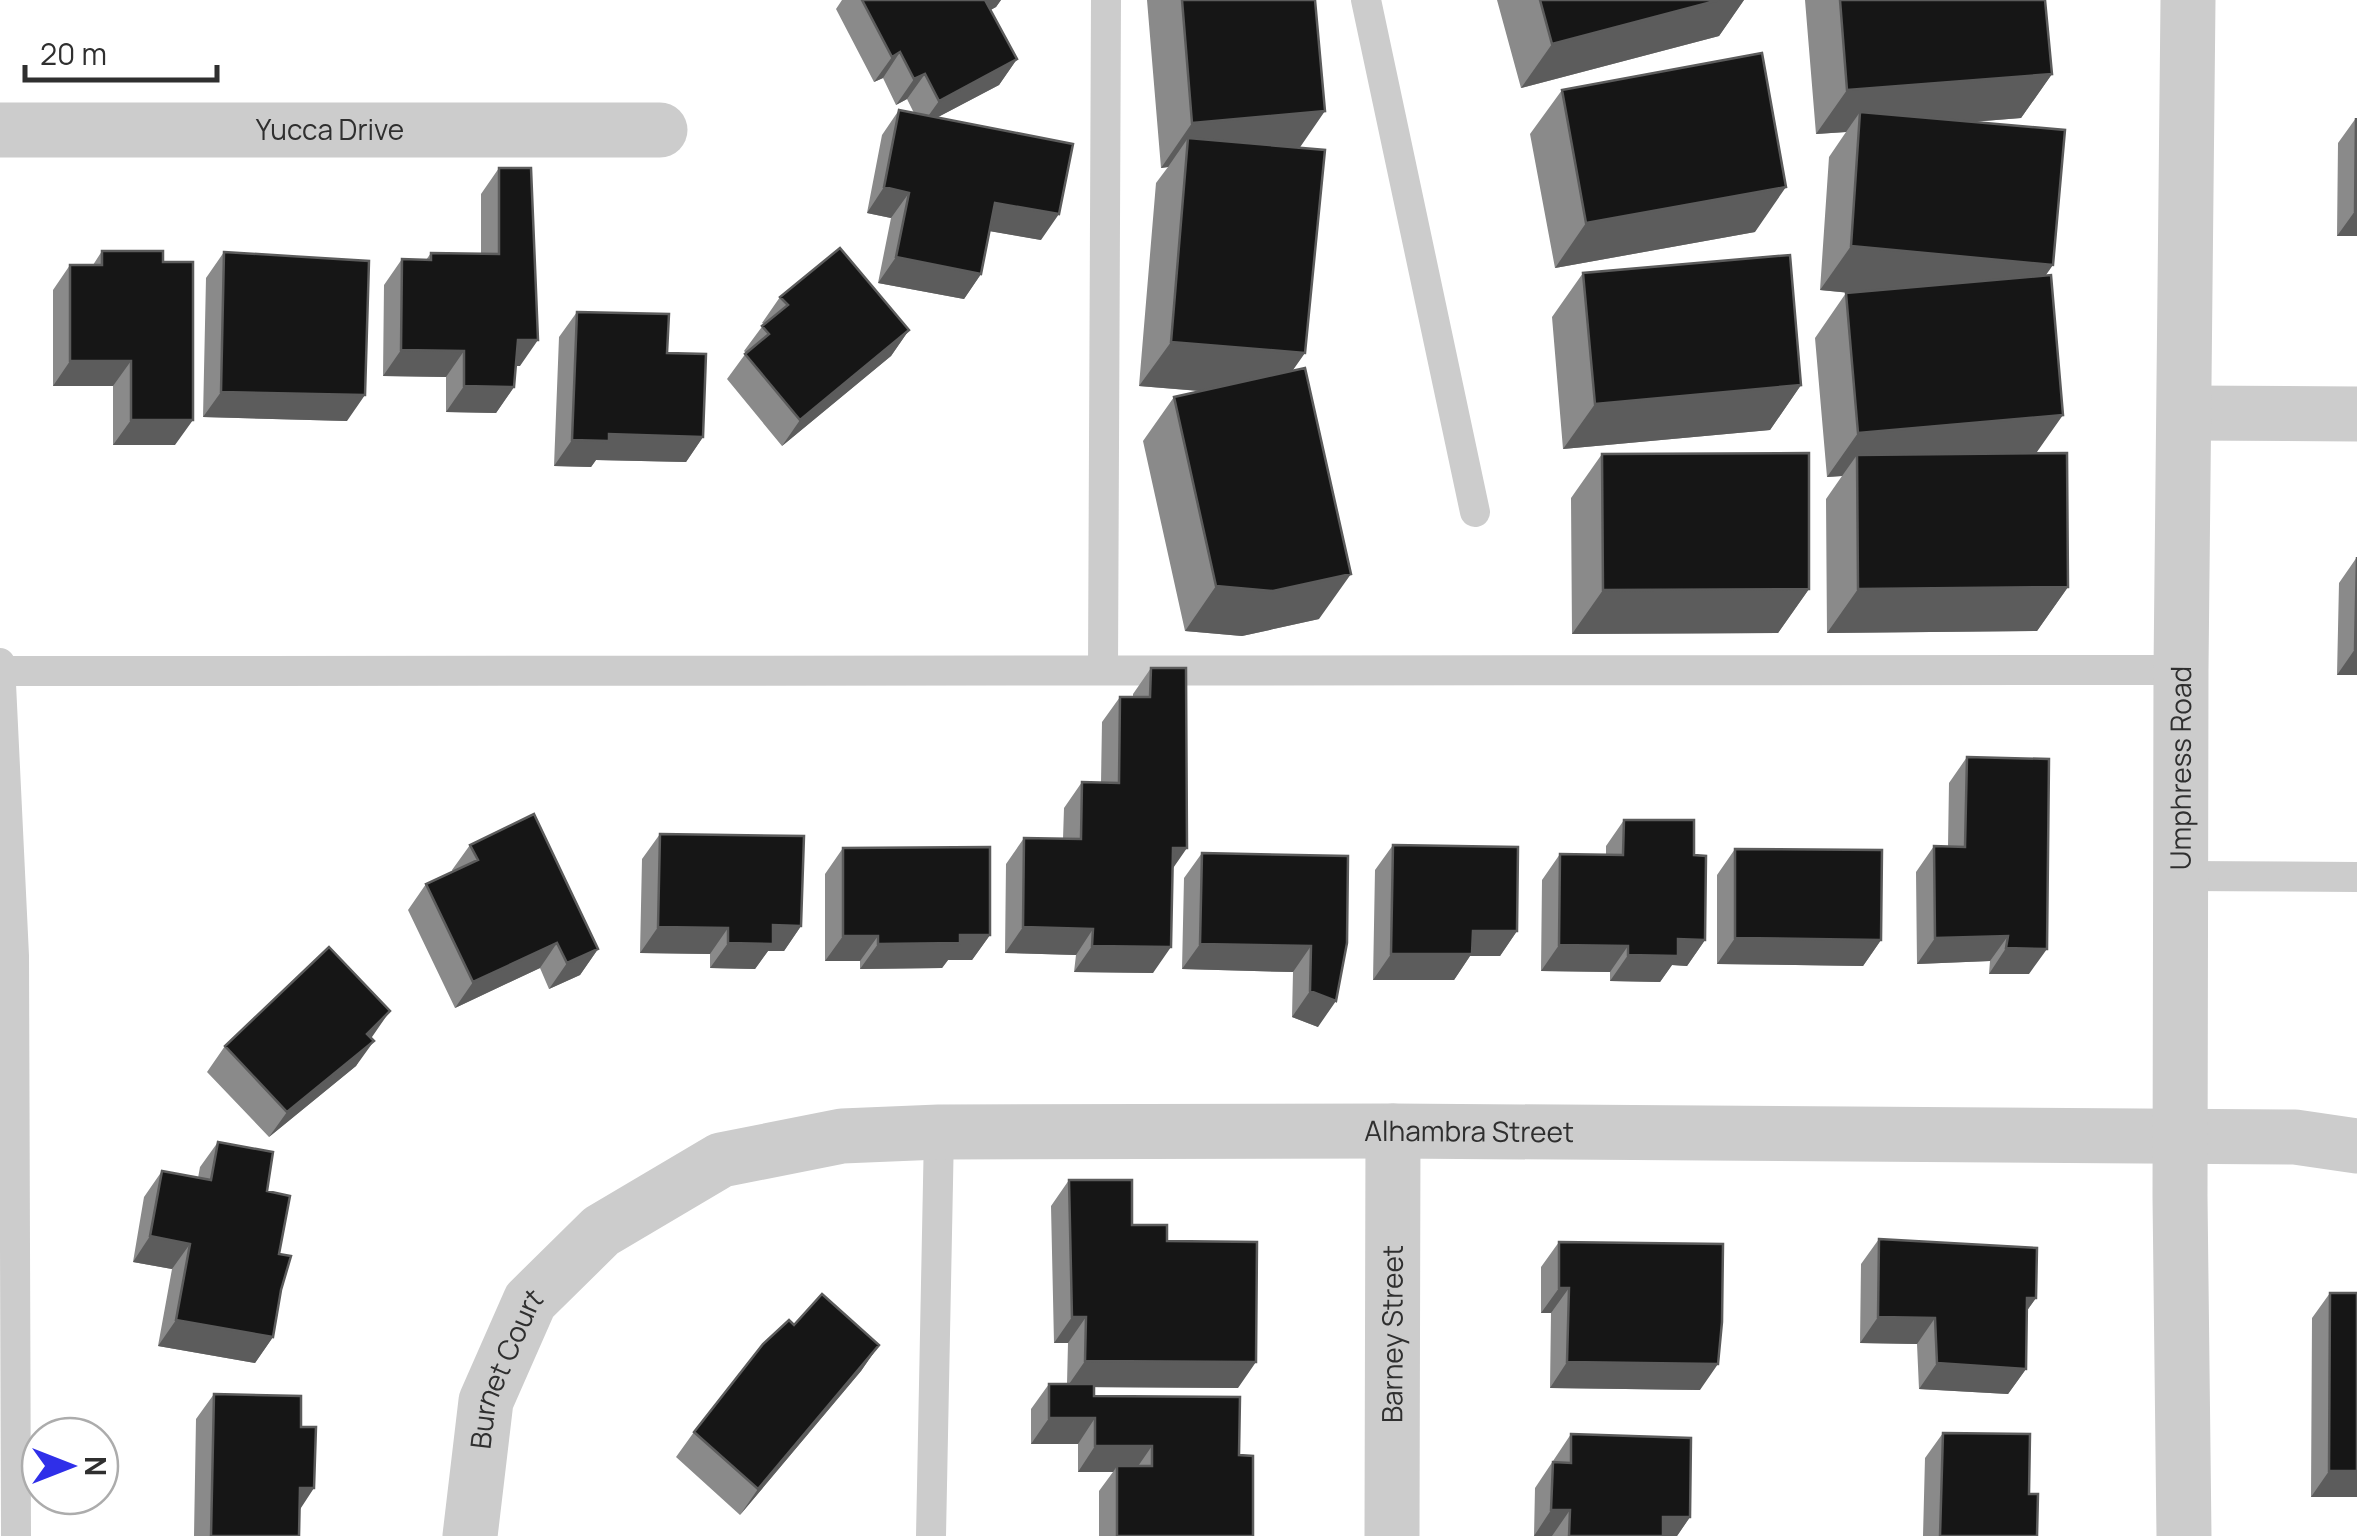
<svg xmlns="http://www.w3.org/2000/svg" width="2357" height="1536" font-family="Manrope,sans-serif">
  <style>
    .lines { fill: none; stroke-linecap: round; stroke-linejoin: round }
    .service { stroke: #ccc; stroke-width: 30 }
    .minor { stroke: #ccc; stroke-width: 55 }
    .tertiary { stroke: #ccc; stroke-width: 55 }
    .wall { fill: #8a8a8a }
    .shaded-wall { fill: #5c5c5c }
    .building { fill: #161616; stroke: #5c5c5c; stroke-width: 2.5 }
    .labels { text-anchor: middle; stroke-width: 10; stroke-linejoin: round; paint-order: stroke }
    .street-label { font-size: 28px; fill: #2f2f2f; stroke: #fff }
  </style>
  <rect width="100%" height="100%" fill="#fff"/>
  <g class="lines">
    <!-- service -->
    <path class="service" d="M1366 0 1475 512
      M0 663 14 956 16 1536
      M1103 670 1106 0
      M0 671 2181 670
      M2181 876 2357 877
      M931 1536 939 1132"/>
    <!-- minor -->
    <g class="minor">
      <path id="s1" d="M0 130H660"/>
      <path d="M2185 413 2357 414"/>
      <path id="s2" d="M470 1536 486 1401 530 1301 601 1231 721 1160 842 1136 939 1132 1393 1131 2295 1137 2357 1146"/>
      <path id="s3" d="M1392 1536 1393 1131"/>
    </g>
    <!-- tertiary -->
    <path class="tertiary" id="s4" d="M2184 1536 2180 1196 2181 670 2188 0"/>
  </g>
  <!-- wall -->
  <path class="wall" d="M842 0H1001L996 7 990 10 1017 59 999 85 938 117 1041 240 990 231 981 274 964 299 878 283 891 218 867 213 882 135 899 110 914 113 907 99 896 105 883 78 874 82 836 9Z
    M1147 0H1315L1300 148 1292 371 1319 619 1242 636 1185 631 1143 441 1174 397 1199 391 1139 386 1156 183 1168 167 1161 168Z
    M1497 0H1744L1719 36 1521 88Z
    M1805 0H2045L2052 74 2021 118 1971 122 2045 276 2037 453 2068 587 2037 631 1827 633 1826 499 1842 476 1827 477 1815 338 1846 293H1850L1820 290 1829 157 1846 132 1816 134Z
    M1562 90 1755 232 1555 268 1530 134Z
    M2356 118 2357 236H2337L2338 143Z
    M499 168 520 366H516L514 387 496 413 446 412V377L383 376 384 285 402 259 426 260 431 253 481 254V194Z
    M102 251 175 445H113V386H53V290L70 265H93Z
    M224 252 347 421 203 417 206 278Z
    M1583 273 1801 385 1770 430 1563 449 1552 317Z
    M780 297 909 330 891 356 782 446 727 379 746 353 744 351 764 324 762 323Z
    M577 312 667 353 703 437 686 462 596 460 591 467 554 466 559 337Z
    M1602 454 1809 589 1778 633 1572 634 1571 498Z
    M2357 557V675H2337L2339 583Z
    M1151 668 1173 869 1153 973 1074 972 1076 955 1005 953 1006 864 1024 838 1063 839 1064 808 1082 782 1101 783 1102 722 1120 697H1133V694Z
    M1967 757 2029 974H1989L1990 961 1917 964 1916 872 1934 846 1948 847 1949 783Z
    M1624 820 1694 855 1705 940 1687 966 1672 965 1660 982 1610 981V972L1541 971 1542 880 1560 854 1606 855V846Z
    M660 834 801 926 784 951H768L755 969 710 968V954L640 953 642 859Z
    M470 845 598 949 580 975 549 989 540 968 455 1008 408 910 426 884 453 872 452 870Z
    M1393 845 1517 931 1500 956H1470L1454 980H1373L1375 870Z
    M843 848 990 935 972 960H948L942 968 860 969V961H825V874Z
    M1735 849 1881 940 1863 966 1717 964V875Z
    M1202 853 1348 856 1318 1027 1292 1017 1293 972 1182 969 1184 878Z
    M371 1038 356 1066 269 1137 207 1072 225 1046Z
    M218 1142 267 1191 279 1254 281 1290 273 1337 255 1363 158 1346 172 1269 133 1262 144 1197 162 1171 198 1178 200 1167Z
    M1069 1180 1132 1225 1167 1241 1238 1388 1094 1387V1396L1239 1455 1253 1536H1099V1491L1113 1472H1078V1444H1031V1409L1049 1384H1067L1068 1343H1054L1051 1206Z
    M1879 1239 2036 1298 2026 1312V1369L2008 1394 1919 1389 1917 1344 1860 1343 1861 1264Z
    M1559 1242 1700 1390 1550 1388 1551 1313H1541V1267Z
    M2330 1293 2357 1497H2311L2312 1318Z
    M794 1325 879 1345 861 1371 740 1515 676 1457 694 1432Z
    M214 1394 299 1510V1536H194L196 1419Z
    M1943 1433 2029 1494 2037 1536H1923L1925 1458Z
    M1571 1434 1690 1517 1677 1536H1534L1535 1488Z"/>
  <!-- shaded-wall -->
  <path class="shaded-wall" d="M982 0H1001L996 7 966 24Z
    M1719 0H1744L1719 36 1521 88 1552 44Z
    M900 52 883 78 874 82 892 57Z
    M1017 59 999 85 921 126 939 101Z
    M925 74 907 99 896 105 914 79Z
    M2052 74 2021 118 1859 131 1860 112 1846 132 1816 134 1847 90Z
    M1325 111 1294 156 1188 138 1168 167 1161 168 1192 123Z
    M884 187 909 193 891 218 867 213Z
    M1786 187 1755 232 1555 268 1586 223Z
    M995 203 1059 214 1041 240 977 229Z
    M2355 211H2357V236H2337Z
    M1851 246 2053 265 2022 309 1820 290Z
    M896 257 981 274 964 299 878 283Z
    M909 330 891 356 782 446 800 420Z
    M518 340H538L520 366H500Z
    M1171 342 1305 353 1274 397 1139 386Z
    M401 350 464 351 446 377 383 376Z
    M70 361H131L113 386H53Z
    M1801 385 1770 430 1563 449 1595 404Z
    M464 386 514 387 496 413 446 412Z
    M221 392 365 395 347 421 203 417Z
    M2063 415 2032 459 1857 455 1842 476 1827 477 1858 433Z
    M131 420H193L175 445H113Z
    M609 434 703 437 686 462 596 460 591 467 554 466 572 440Z
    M1351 574 1319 619 1242 636 1185 631 1216 586Z
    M2068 587 2037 631 1827 633 1858 589Z
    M1809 589 1778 633 1572 634 1603 590Z
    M2355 649H2357V675H2337Z
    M1173 848H1187L1169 874Z
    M773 925 801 926 784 951H768L755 969 710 968 728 943Z
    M658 927 728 928 710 954 640 953Z
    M1023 927 1093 929 1076 955 1005 953Z
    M1473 931H1517L1500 956H1470L1454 980H1373L1391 954Z
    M960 935H990L972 960H948L942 968 860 969 878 944Z
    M843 936H878L860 961H825Z
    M2008 936 1990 961 1917 964 1935 938Z
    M1735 938 1881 940 1863 966 1717 964Z
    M1678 939 1705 940 1687 966 1672 965 1660 982 1610 981 1628 955Z
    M557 943 540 968 455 1008 473 982Z
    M1200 944 1311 946 1293 972 1182 969Z
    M1559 945 1628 946 1610 972 1541 971Z
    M1092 946 1171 947 1153 973 1074 972Z
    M2006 948 2047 949 2029 974H1989Z
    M598 949 580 975 549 989 567 963Z
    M1310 991 1336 1001 1318 1027 1292 1017Z
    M390 1011 372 1037 349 1059 367 1034Z
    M374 1041 356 1066 269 1137 287 1112Z
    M150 1236 190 1244 172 1269 133 1262Z
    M1559 1288H1569L1551 1313H1541Z
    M2027 1298H2036L2018 1323Z
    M1072 1317H1086L1068 1343H1054Z
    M1878 1317 1935 1318 1917 1344 1860 1343Z
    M176 1320 273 1337 255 1363 158 1346Z
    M879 1345 861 1371 740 1515 758 1489Z
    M1085 1361 1256 1362 1238 1388 1067 1387Z
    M1567 1362 1718 1364 1700 1390 1550 1388Z
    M1937 1363 2026 1369 2008 1394 1919 1389Z
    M1049 1418H1095L1078 1444H1031Z
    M1095 1446H1152L1134 1472 1117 1466 1113 1472H1078Z
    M2329 1471H2357V1497H2311Z
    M300 1488H314L297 1514Z
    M1551 1510H1570L1552 1536H1534Z
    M1663 1517H1690L1677 1536H1650Z"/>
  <!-- building -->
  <path class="building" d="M862 0H985L1017 59 939 101 925 74 914 79 900 52 892 57Z
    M1182 0H1315L1325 111 1192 123Z
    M1540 0H1719L1552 44Z
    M1840 0H2045L2052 74 1847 90Z
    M1762 53 1786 187 1586 223 1562 90Z
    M899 110 1073 144 1059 214 995 203 981 274 896 257 909 193 884 187Z
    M1860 112 2065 130 2053 265 1851 246Z
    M2356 118 2357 211H2355Z
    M1188 138 1325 150 1305 353 1171 342Z
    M499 168H531L538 340H518L514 387 464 386V351L401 350 402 259 431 260V253L499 254Z
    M840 248 909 330 800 420 745 354 769 334 762 326 788 305 780 297Z
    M102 251H163V262H193V420H131V361H70V265H102Z
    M224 252 369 261 365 395 221 392Z
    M1790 255 1801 385 1595 404 1583 273Z
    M2051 275 2063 415 1858 433 1846 293Z
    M577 312 669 314 667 353 706 354 703 437 609 434V441L572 440Z
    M1305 368 1351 574 1273 591 1216 586 1174 397Z
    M1809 453V589L1603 590 1602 454Z
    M2067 453 2068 587 1858 589 1857 455Z
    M2357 557V649H2355Z
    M1151 668H1186L1187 848H1173L1171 947 1092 946 1093 929 1023 927 1024 838 1081 839 1082 782 1119 783 1120 697H1150Z
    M1967 757 2049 759 2047 949 2006 948 2008 936 1935 938 1934 846 1965 847Z
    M534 814 598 949 567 963 557 943 473 982 426 884 478 860 470 845Z
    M1624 820H1694V855L1706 856 1705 940 1678 939V956L1628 955V946L1559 945 1560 854 1623 855Z
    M660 834 804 836 801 926 773 925V944L728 943V928L658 927Z
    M1393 845 1518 847 1517 931H1473L1472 954H1391Z
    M990 847V935H960V943L878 944V936H843V848Z
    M1735 849 1882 850 1881 940 1735 938Z
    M1202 853 1348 856 1347 943 1336 1001 1310 991 1311 946 1200 944Z
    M329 947 390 1011 367 1034 374 1041 287 1112 225 1046Z
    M218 1142 273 1152 267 1191 290 1196 279 1254 291 1256 281 1290 273 1337 176 1320 190 1244 150 1236 162 1171 211 1180Z
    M1069 1180H1132V1225H1167V1241L1257 1242 1256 1362 1085 1361 1086 1317H1072Z
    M1879 1239 2037 1248 2036 1298H2027L2026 1369 1937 1363 1935 1318 1878 1317Z
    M1559 1242 1723 1244 1722 1322 1718 1364 1567 1362 1569 1288H1559Z
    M2330 1293H2357V1471H2329Z
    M822 1294 879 1345 758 1489 694 1432 763 1344 789 1320 794 1325Z
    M1049 1384H1094V1396L1240 1397 1239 1455 1253 1456V1536H1117V1466H1152V1446H1095V1418H1049Z
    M214 1394 301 1396V1427H316L314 1488H300L299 1536H211Z
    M1943 1433 2030 1434 2029 1494H2038L2037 1536H1940Z
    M1571 1434 1691 1438 1690 1517H1663V1536H1569L1570 1510H1551L1553 1462 1571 1463Z"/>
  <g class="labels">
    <!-- street labels -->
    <g class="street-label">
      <text dy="10" stroke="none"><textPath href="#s1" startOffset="330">Yucca Drive</textPath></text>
      <text dy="10" stroke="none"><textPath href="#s4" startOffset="768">Umphress Road</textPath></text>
      <text dy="10" stroke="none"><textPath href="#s2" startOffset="1235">Alhambra Street</textPath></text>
      <text dy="10" stroke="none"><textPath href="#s3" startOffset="202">Barney Street</textPath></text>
      <text dy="10" stroke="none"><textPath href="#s2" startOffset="172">Burnet Court</textPath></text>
    </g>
  </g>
  <!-- north arrow -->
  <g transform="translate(70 1466) rotate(90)"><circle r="48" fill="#ffffff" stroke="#acacac" stroke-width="2.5"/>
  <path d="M0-8L18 38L0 25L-18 38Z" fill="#2f2fe9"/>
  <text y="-15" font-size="28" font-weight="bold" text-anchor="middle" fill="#2f2f2f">N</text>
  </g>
  <!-- scale -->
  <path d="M25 65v15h192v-15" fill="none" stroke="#2f2f2f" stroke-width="5"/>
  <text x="40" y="65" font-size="30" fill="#2f2f2f" stroke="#ffffff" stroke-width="8" paint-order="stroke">20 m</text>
</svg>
